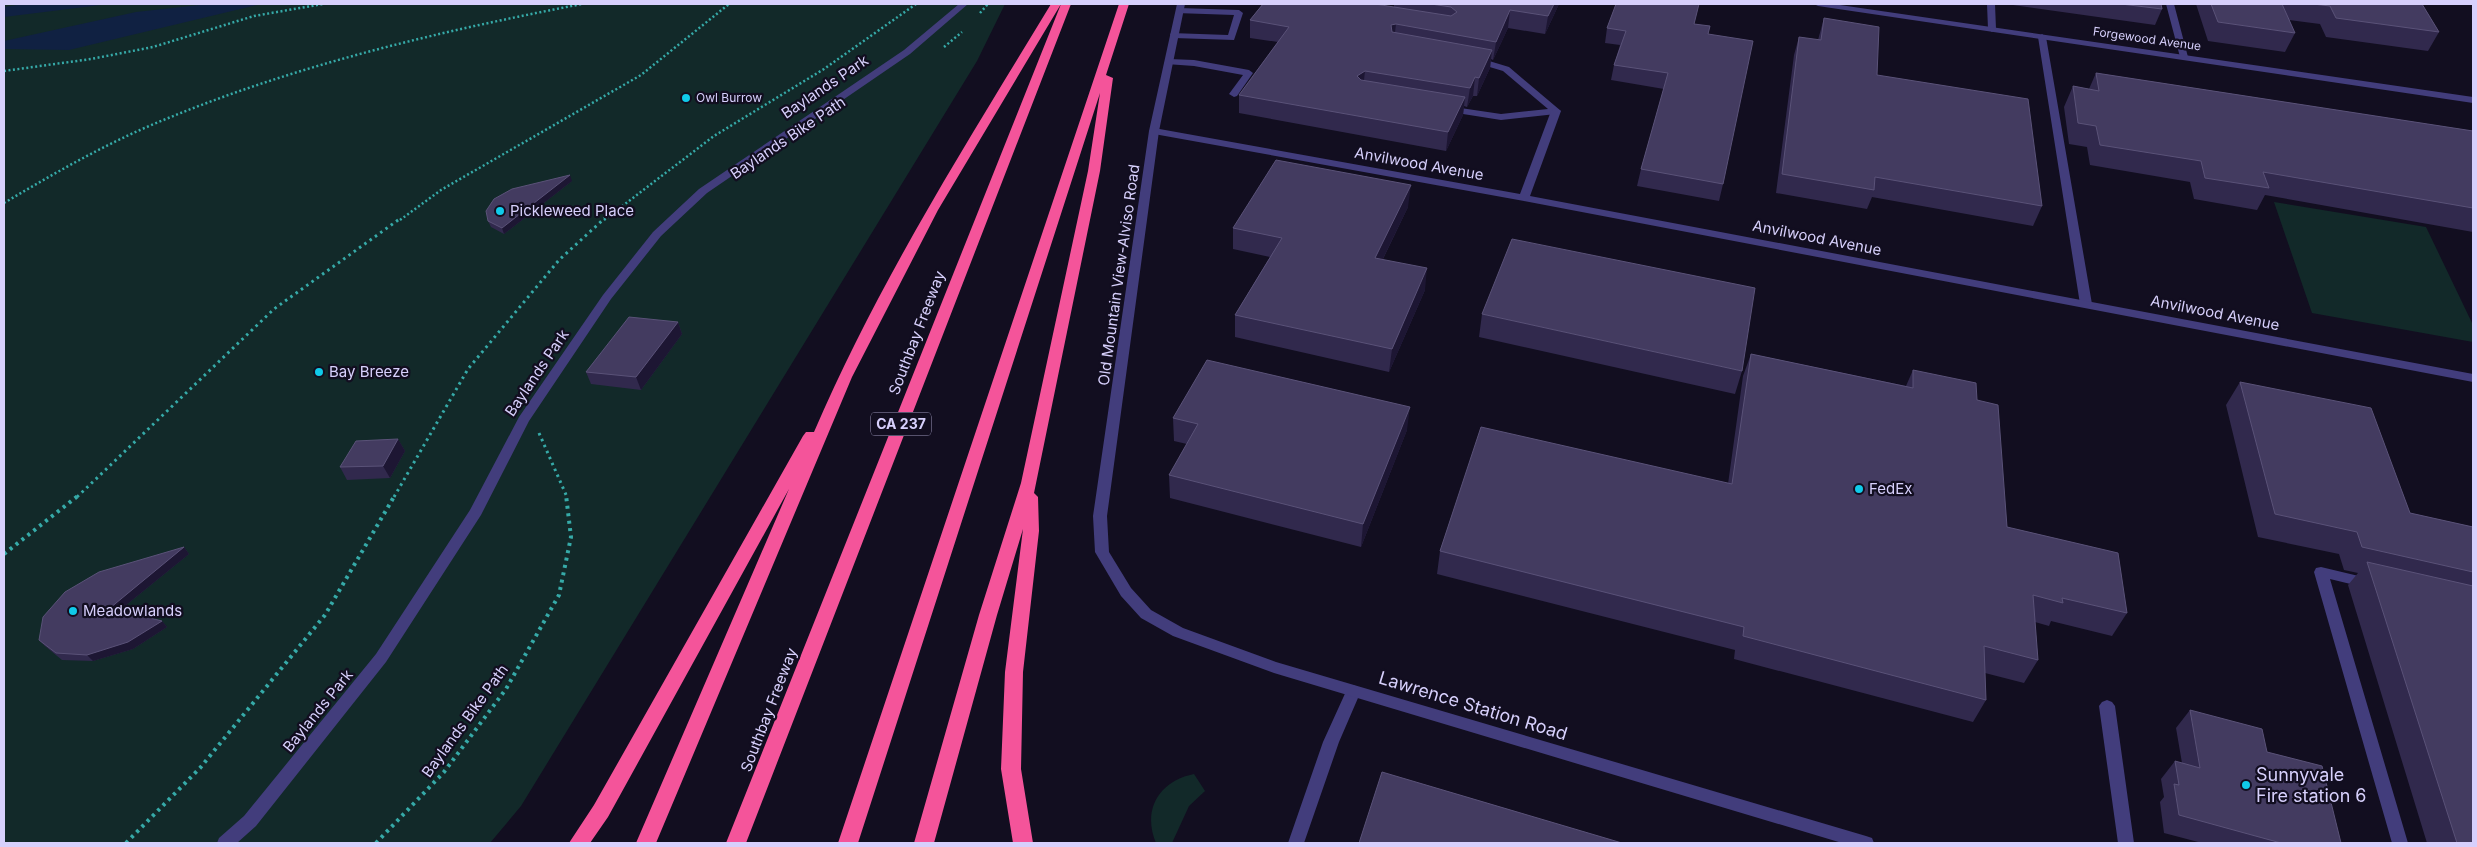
<svg xmlns="http://www.w3.org/2000/svg" width="2477" height="847" font-family="Inter,sans-serif">
  <style>
    .green { fill: #122929 }
    .water { fill: #102142 }
    .lines { fill: none; stroke-linecap: round; stroke-linejoin: round }
    .path-far2 { stroke: #36aaa8; stroke-width: 2.5; stroke-dasharray: 2 2.5; stroke-linecap: butt }
    .path-far1 { stroke: #36aaa8; stroke-width: 3; stroke-dasharray: 2.5 4; stroke-linecap: butt }
    .path { stroke: #36aaa8; stroke-width: 4; stroke-dasharray: 3 4.5; stroke-linecap: butt }
    .service { fill: #423d7c; fill-rule: evenodd }
    .minor { fill: #423d7c; fill-rule: evenodd }
    .tertiary { fill: #423d7c; fill-rule: evenodd }
    .motorway { fill: #f4549a; fill-rule: evenodd }
    .wall { fill: #31294d }
    .shaded-wall { fill: #1d1633 }
    .building { fill: #433b60; stroke: #5a5278 }
    .poi-dot { fill: #10cae9; stroke: #120e20; stroke-width: 2 }
    .labels { text-anchor: middle; stroke-width: 4.5; stroke-linejoin: round; paint-order: stroke }
    .far-street-label { font-size: 12px; fill: #d7d0fc; stroke: #120e20 }
    .far-poi-label { font-size: 12px; fill: #d7d0fc; stroke: #120e20; text-anchor: start }
    .shield { fill: #120e20; stroke: #9c96ba; stroke-width: 1 }
    .shield-label { font-size: 14px; font-weight: bold; fill: #d7d0fc }
    .street-label { font-size: 15px; fill: #d7d0fc; stroke: #120e20 }
    .poi-label { font-size: 15px; fill: #d7d0fc; stroke: #120e20; text-anchor: start }
    .near-street-label { font-size: 18px; fill: #d7d0fc; stroke: #120e20 }
    .near-poi-label { font-size: 18px; fill: #d7d0fc; stroke: #120e20; text-anchor: start }
  </style>
  <rect width="100%" height="100%" fill="#120e20"/>
  <!-- green -->
  <path class="green" d="M4 4H1005L977 61 521 806 490 843H4Z
    M2274 202 2426 227 2473 325V342L2312 313Z
    M1194 774 1205 791 1189 806 1172 843H1156C1142 810 1159 781 1194 774Z"/>
  <!-- water -->
  <path class="water" d="M24 4H109L4 17V7Z
    M209 4H261L69 50 4 49V41L136 12Z"/>
  <g class="lines">
    <!-- path-far2 -->
    <path class="path-far2" d="M980 13 988 4
      M944 47 962 32
      M4 71 91 59 153 47 254 16 323 4
      M4 203C48 177 93 151 140 130 282 68 431 33 582 4
      M400 220 441 190 641 75 729 4
      M604 220 714 136 824 69 916 4"/>
    <!-- path-far1 -->
    <path class="path-far1" d="M539 433 567 497
      M77 497 274 309 401 218
      M394 497 468 369 559 260 605 218"/>
    <!-- path -->
    <path class="path" d="M4 554 79 495
      M126 843 200 768 325 615 395 495
      M376 843 444 772 506 689 559 595 571 537 566 495"/>
    <!-- service -->
    <path class="service" d="M959 4H968L910 54 707 193 661 236 611 299 529 421 481 515 386 662 256 826 237 843H217L219 838 244 816 376 654 470 510 519 417 603 295 653 232 699 189 904 50Z
      M1987 4H1995L1996 29 1992 32 1988 29Z
      M2166 4H2174L2188 57 2187 59 2180 57Z
      M1179 8 1239 10 1243 13 1234 40 1174 38 1170 35 1171 33 1228 35 1234 15 1176 13V9Z
      M2042 34 2046 37 2092 304 2086 307 2080 304 2038 37Z
      M1476 57 1509 67 1561 111 1556 114 1501 120 1444 111V107L1447 106 1501 114 1548 109 1503 71 1473 62V58Z
      M1169 59 1194 60 1249 70 1253 73 1237 96 1234 97 1229 94 1243 75 1194 66 1166 64 1165 62Z
      M2321 567 2367 578 2372 579 2374 583 2372 587 2367 588 2330 579 2408 843H2392L2314 572 2316 568Z
      M1353 685 1358 687 1361 691 1339 742 1304 843H1288L1323 742 1348 687Z
      M2107 700 2112 702 2115 706 2134 843H2118L2099 706 2102 702Z"/>
    <!-- minor -->
    <path class="minor" d="M1814 4H1833L2473 97V103L1818 6Z
      M1556 108 1561 111 1530 196 2473 374V382L1524 201 1154 134 1149 131 1154 128 1520 194 1551 111Z"/>
    <!-- tertiary -->
    <path class="tertiary" d="M1177 4H1185L1159 131 1107 516 1109 552 1131 588 1151 610 1183 628 1276 662 1866 836 1872 838 1874 843H1842L1274 673 1173 636 1141 618 1121 596 1095 552 1093 516 1149 131Z"/>
    <!-- motorway -->
    <path class="motorway" d="M1051 4H1061L938 210 852 377 656 843H636L789 489 608 817 590 843H569L594 805 803 436 806 432H814C879 281 966 144 1051 4Z
      M1061 4H1071L746 843H726Z
      M1119 4H1129L1106 75 1113 78 1100 171 1034 493 1038 497 1039 531 1023 672 1021 769 1033 843H1013L1001 769 1005 672 1023 529 997 615 934 843H914L979 615 1021 483 1088 171 1100 93 858 843H838Z"/>
  </g>
  <!-- wall -->
  <path class="wall" d="M1255 4H1375L1394 7V4H1559L1545 34 1508 28 1493 60 1491 59 1490 68 1477 96H1473L1467 107 1464 106 1463 115 1446 151 1239 113V95L1278 42 1250 38V20L1262 5Z
    M2006 4H2161L2162 9 2155 25Z
    M2196 4H2422L2439 32 2428 51 2326 37 2320 24 2289 20 2295 33 2285 52 2208 41Z
    M1824 18 1877 75 2042 206 2033 226 1872 197 1867 209 1776 193 1794 55 1799 37 1818 40Z
    M1694 24 1708 34 1723 184 1719 201 1637 186 1641 169 1664 89 1611 80 1614 65 1620 45 1605 43 1607 28Z
    M2096 73 2473 131V232L2265 195 2257 210 2194 199 2190 182 2090 165 2087 147 2069 144 2064 107 2073 86 2089 89Z
    M572 181 504 234 491 227 488 221Z
    M1408 207 1383 259 1425 290 1389 372 1235 337V315L1270 257 1233 249V228Z
    M1482 314 1742 371 1735 394 1479 337Z
    M678 322 682 334 641 390 591 384 586 372Z
    M1751 354 1906 386 1913 370 1977 400 2007 527 2127 613 2112 636 2051 621 2049 626 2035 622 2038 660 2024 683 1985 673 1986 700 1973 722 1734 659 1735 650 1437 574 1440 551 1728 484 1743 376Z
    M2240 382 2410 513 2473 527V843H2427L2348 585 2358 573 2344 570 2339 554 2258 537 2226 405Z
    M1173 418 1407 430 1361 547 1170 498 1169 475 1187 444 1174 441Z
    M398 439 405 451 390 478 347 480 340 467Z
    M184 547 189 554 120 610 162 621 167 627 133 649 93 661 62 660 45 646 39 640Z
    M2190 710 2267 752 2341 843H2202L2164 833 2160 802 2164 797 2161 779 2175 761 2182 763 2176 728Z"/>
  <!-- shaded-wall -->
  <path class="shaded-wall" d="M1554 4H1559L1545 34 1548 16Z
    M1510 10 1508 28 1493 60 1496 42Z
    M1396 24 1394 41 1391 25Z
    M1492 50 1490 68 1477 96 1479 78Z
    M1365 71 1363 89 1357 76Z
    M1475 77 1473 96 1467 107 1470 88Z
    M1465 97 1463 115 1446 151 1448 132Z
    M570 175 572 181 504 234 502 228Z
    M1411 185 1408 207 1373 279 1375 258Z
    M1427 268 1425 290 1389 372 1392 349Z
    M678 322 682 334 641 390 636 377Z
    M1410 407 1407 430 1361 547 1363 524Z
    M398 439 405 451 390 478 383 466Z
    M184 547 189 554 115 614 110 608Z
    M162 621 167 627 133 649 93 661 87 655Z"/>
  <!-- building -->
  <path class="building" d="M1263 4H1375L1451 16 1457 12 1451 7 1431 4H1554L1548 16 1510 10 1496 42 1396 24 1391 25 1392 32 1492 50 1479 78 1475 77 1470 88 1365 71 1357 76 1361 80 1465 97 1448 132 1239 95 1289 27 1250 20Z
    M1616 4H1699L1694 24 1710 26 1708 34 1753 41 1723 184 1641 169 1668 73 1614 65 1626 31 1607 28Z
    M2121 4H2161L2162 9Z
    M2211 4H2282L2295 33 2218 22Z
    M2313 4H2422L2439 32 2336 18 2330 6Z
    M1824 18 1879 27 1877 75 2028 99 2042 206 1875 177 1874 190 1782 174 1799 37 1821 40Z
    M2096 73 2473 131V208L2263 172 2269 188 2205 178 2201 161 2100 145 2096 126 2078 123 2073 86 2099 91Z
    M1276 160 1411 185 1375 258 1427 268 1392 349 1235 315 1282 238 1233 228Z
    M570 175 502 228 488 221 486 211 494 199 512 189Z
    M1512 239 1755 288 1742 371 1482 314Z
    M629 317 678 322 636 377 586 372Z
    M1751 354 1913 388V370L1976 383 1977 400 1998 405 2007 527 2118 553 2127 613 2062 598 2063 603 2033 595 2038 660 1984 646 1986 700 1743 636 1744 627 1440 551 1481 427 1732 484Z
    M1207 360 1410 407 1363 524 1169 475 1198 424 1173 418Z
    M2240 382 2371 408 2410 513 2473 527V572L2362 547 2357 532 2275 514Z
    M398 439 383 466 340 467 356 441Z
    M184 547 110 608 162 621 128 642 87 655 56 653 39 640 43 617 65 592 99 572Z
    M2367 562 2473 586V843H2457Z
    M2190 710 2262 729 2267 752 2322 766 2341 843H2281L2179 815 2174 784 2179 785 2175 761 2200 768Z
    M1382 772 1622 843H1359Z"/>
  <!-- markers -->
  <g class="poi-dot">
    <circle cx="686" cy="98" r="5"/>
    <circle cx="500" cy="211" r="5"/>
    <circle cx="319" cy="372" r="5"/>
    <circle cx="1859" cy="489" r="5"/>
    <circle cx="73" cy="611" r="5"/>
    <circle cx="2246" cy="785" r="5"/>
  </g>
  <g class="labels">
    <!-- far-street labels -->
    <g class="far-street-label">
      <text transform="translate(2147 39) rotate(8)" y="4">Forgewood Avenue</text>
    </g>
    <!-- far-poi labels -->
    <g class="far-poi-label">
      <text x="696" y="102">Owl Burrow</text>
    </g>
    <!-- shield labels -->
    <rect class="shield" x="871" y="412.5" width="60" height="23" rx="4"/>
    <g class="shield-label">
      <text x="901" y="429">CA 237</text>
    </g>
    <!-- street labels -->
    <g class="street-label">
      <text transform="translate(825 87) rotate(-34)" y="5">Baylands Park</text>
      <text transform="translate(788 138) rotate(-34)" y="5">Baylands Bike Path</text>
      <text transform="translate(1419 164) rotate(10)" y="5">Anvilwood Avenue</text>
      <text transform="translate(1817 238) rotate(11)" y="5">Anvilwood Avenue</text>
      <text transform="translate(1119 275) rotate(-82)" y="5">Old Mountain View-Alviso Road</text>
      <text transform="translate(2215 313) rotate(11)" y="5">Anvilwood Avenue</text>
      <text transform="translate(917 333) rotate(-69)" y="5">Southbay Freeway</text>
      <text transform="translate(537 373) rotate(-56)" y="5">Baylands Park</text>
      <text transform="translate(769 710) rotate(-69)" y="5">Southbay Freeway</text>
      <text transform="translate(318 711) rotate(-51)" y="5">Baylands Park</text>
      <text transform="translate(465 721) rotate(-54)" y="5">Baylands Bike Path</text>
    </g>
    <!-- poi labels -->
    <g class="poi-label">
      <text x="510" y="216">Pickleweed Place</text>
      <text x="329" y="377">Bay Breeze</text>
      <text x="1869" y="494">FedEx</text>
      <text x="83" y="616">Meadowlands</text>
    </g>
    <!-- near-street labels -->
    <g class="near-street-label">
      <text transform="translate(1473 706) rotate(17)" y="6">Lawrence Station Road</text>
    </g>
    <!-- near-poi labels -->
    <g class="near-poi-label">
      <text x="2256" y="781">Sunnyvale<tspan x="2256" dy="21">Fire station 6</tspan></text>
    </g>
  </g>
  <!-- border -->
  <rect width="2477" height="847" fill="none" stroke="#d7d0fc" stroke-width="10"/>
</svg>
